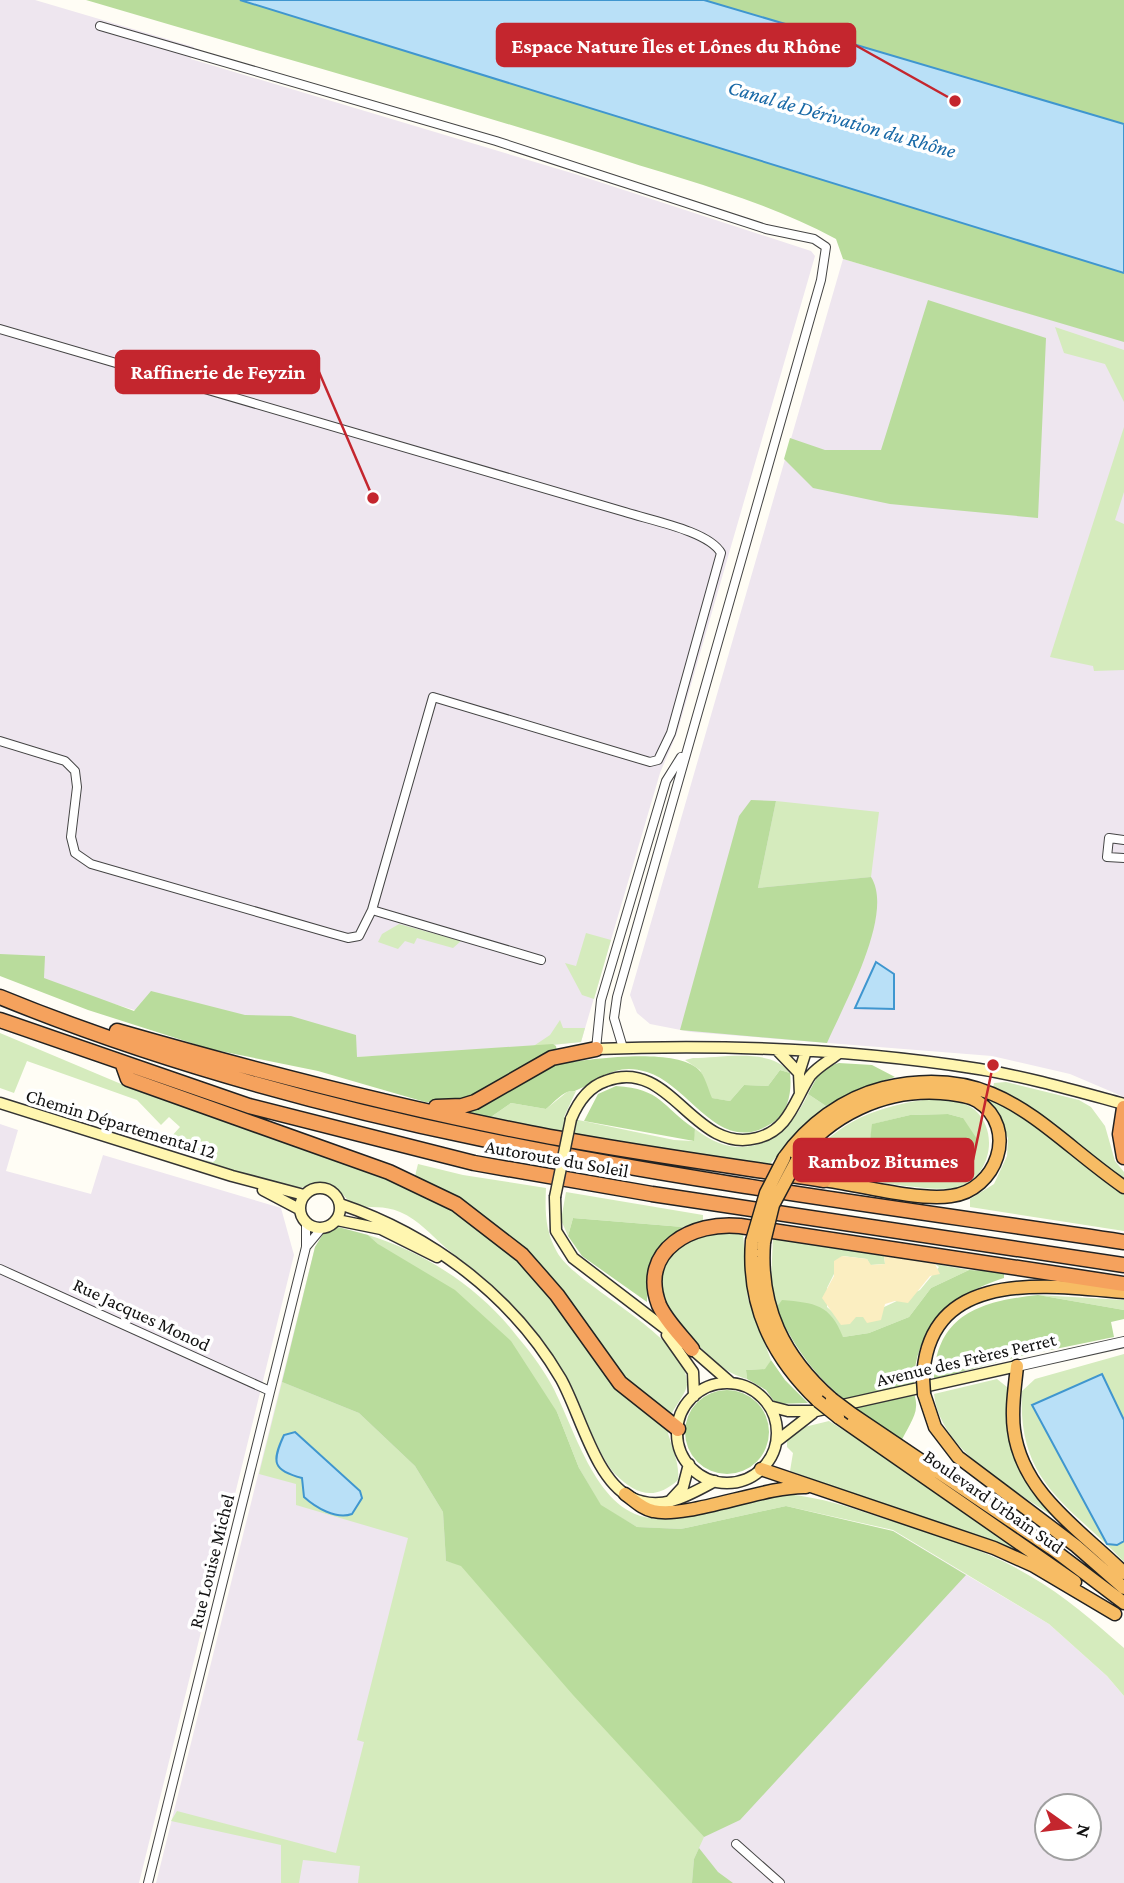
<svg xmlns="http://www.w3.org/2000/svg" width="1124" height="1883" font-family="'Crimson Pro',serif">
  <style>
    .industrial { fill: #eee6ef; fill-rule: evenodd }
    .green { fill: #d5ebbd; fill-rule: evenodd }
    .forest { fill: #b9dc9c }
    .sand { fill: #fbeec1 }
    .water { fill: #b9e0f7; stroke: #3f96cf; stroke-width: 2 }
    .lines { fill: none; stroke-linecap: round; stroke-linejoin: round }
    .minor-casing { stroke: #444; stroke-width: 10 }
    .tertiary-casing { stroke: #444; stroke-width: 12 }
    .secondary-casing { stroke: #333; stroke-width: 13 }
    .trunk-casing { stroke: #222; stroke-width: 15 }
    .motorway-casing { stroke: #222; stroke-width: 17 }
    .minor { stroke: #fff; stroke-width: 8 }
    .tertiary { stroke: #fff; stroke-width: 10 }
    .secondary { stroke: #fff6b0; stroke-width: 10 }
    .trunk { stroke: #f7bc64; stroke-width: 12 }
    .motorway { stroke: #f5a25d; stroke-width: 14 }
    .secondary-bridge-casing { stroke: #333; stroke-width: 13; stroke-linecap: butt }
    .trunk-bridge-casing { stroke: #222; stroke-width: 15; stroke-linecap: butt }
    .secondary-bridge { stroke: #fff6b0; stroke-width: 10 }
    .trunk-bridge { stroke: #f7bc64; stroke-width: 12 }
    .labels { text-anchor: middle; stroke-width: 7; stroke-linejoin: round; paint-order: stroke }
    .street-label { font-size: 19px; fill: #111; stroke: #fff }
    .water-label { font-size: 21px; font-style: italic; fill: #1768a6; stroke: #fff }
    .leader { fill: none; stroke: #c4262e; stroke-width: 2.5 }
    .callout-dot { fill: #c4262e; stroke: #fff; stroke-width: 2.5 }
    .callout { fill: #c4262e; stroke: #c4262e; stroke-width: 2.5 }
    .callout-label { font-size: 21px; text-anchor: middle; font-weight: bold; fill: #fff }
  </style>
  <rect width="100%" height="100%" fill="#fffdf5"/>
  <!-- industrial -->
  <path class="industrial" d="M0 0H35L194 47 191 59 575 174 811 251 815 256 677 733 660 773 581 1042 503 1050 357 1057 168 1020 0 970Z
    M843 259 1124 341V1097L1070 1074 992 1056 691 1032 650 1024 637 1013 630 995Z
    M0 1124 18 1130 6 1171 91 1194 103 1155 281 1208 294 1255 139 1883H0Z
    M338 1227 368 1235 579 1468 637 1527 893 1531 1049 1624 1107 1676 1124 1696V1883H156L315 1247 323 1234ZM1047 1806H1089V1848H1047Z"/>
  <!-- green -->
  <path class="green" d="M1055 327 1124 350V402L1105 364 1064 353Z
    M1124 427V492L1115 520 1124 524V670L1094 671 1093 666 1050 657Z
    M776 801 879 812 871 877 758 888Z
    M399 924 461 941 453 948 417 938 414 944 405 941 398 949 378 942 382 934Z
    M586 933 611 940 594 999 582 995 565 963 576 966Z
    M560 1020 563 1028H585L581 1042 532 1047 550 1035Z
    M0 1033 133 1089 410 1187 462 1215 513 1255 553 1301 611 1384 667 1429C671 1447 680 1462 678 1480 655 1501 636 1495 615 1474 599 1458 576 1394 562 1370 542 1334 511 1300 479 1274 469 1265 456 1257 446 1248 431 1235 419 1220 400 1212 384 1205 370 1208 354 1206 342 1195 333 1180 316 1184 307 1186 302 1189 293 1187 253 1175 201 1168 171 1137L180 1127 169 1117 161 1125 137 1100 27 1061 14 1093 0 1088Z
    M693 1058C722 1058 771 1047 790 1073L780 1070 768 1086 744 1085 730 1101 711 1098 700 1070 685 1060Z
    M1006 1082 1079 1100 1091 1107 1105 1126 1115 1161 1124 1172V1231L970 1207V1199L994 1184 1007 1156 1008 1138 990 1103 994 1083Z
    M576 1091 564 1117 674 1140 693 1141 695 1129C742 1166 786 1142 808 1094L826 1106 799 1130 770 1164 643 1147 488 1119 511 1103 546 1109 567 1092Z
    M923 1100C940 1100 961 1098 975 1110 999 1132 991 1175 960 1187 938 1195 828 1174 799 1170 832 1126 869 1108 923 1100ZM948 1114 963 1118 956 1171 896 1146 870 1140 873 1124 910 1115Z
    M418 1164 463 1175 546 1188C545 1211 545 1231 557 1252 577 1288 690 1336 687 1385 686 1393 676 1405 672 1413L643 1397 617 1372 472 1208 415 1176Z
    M566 1192 703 1215V1221L683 1227 573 1218 568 1236 561 1220Z
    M719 1230 743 1232 748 1299 771 1360 766 1369 746 1370 747 1379C724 1373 712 1358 695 1342 670 1317 637 1267 683 1243 694 1237 708 1234 719 1230Z
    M368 1235C424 1252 480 1288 516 1335 528 1349 541 1366 550 1382 574 1424 594 1511 650 1518 663 1520 679 1515 692 1512 723 1506 754 1500 786 1494 820 1497 853 1508 885 1519 934 1534 986 1549 1030 1576 1065 1596 1094 1622 1124 1648V1696L1107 1676 1049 1624 893 1530 786 1506 681 1529 637 1527 601 1506 579 1468 557 1412Z
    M773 1237 884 1255 885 1264 870 1265 867 1259 843 1256 827 1288V1307L836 1315 863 1317 920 1290 939 1267 935 1264 969 1270 931 1288 909 1317 869 1333 843 1337 776 1308 771 1282Z
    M1038 1295 1124 1300V1310Z
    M1124 1354V1420L1102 1374 1117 1545 1124 1541V1562C1068 1503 1017 1483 1022 1391L1035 1379Z
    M997 1379 1007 1387C1008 1402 1005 1417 1008 1431 1013 1468 1039 1494 1062 1523 1018 1491 940 1453 934 1394Z
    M282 1382 359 1413 415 1466 443 1512 446 1561 461 1565 704 1837 694 1859 692 1883H358L360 1866 303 1860 299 1883H281V1845L171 1821 177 1811 336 1853 364 1742 357 1740 408 1538 296 1505V1484L259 1474Z
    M829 1421 856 1438 1014 1548 1010 1551 790 1471 793 1453 787 1447V1437L796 1429Z"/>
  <!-- forest -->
  <path class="forest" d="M86 0H240L1124 273V342L843 259 836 239C760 198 679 179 598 152 428 98 257 51 86 0Z
    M704 0H1124V124Z
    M928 300 1046 338 1038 518 890 504 813 488 784 459 790 438 825 450H881Z
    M751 800 776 801 758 888 871 877C895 914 843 1006 827 1043L680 1030 739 816Z
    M0 954 45 956 44 978 134 1011 151 991 245 1015 291 1016 356 1035 357 1057 553 1044 556 1046 559 1064C590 1059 674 1047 698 1069 705 1075 708 1089 712 1098L730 1101 744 1085 768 1086 780 1070 790 1073C792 1089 789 1111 775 1121 720 1161 692 1086 647 1072 615 1062 603 1079 577 1090 574 1092 570 1091 567 1092 560 1095 552 1104 546 1109L511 1103 488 1119 469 1115 457 1103 425 1102 318 1071 210 1049 88 1010 0 976Z
    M839 1063 872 1065 895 1077 858 1089 826 1106 808 1094 822 1068Z
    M616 1086C662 1089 661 1106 695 1129L694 1141 584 1121 598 1094Z
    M948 1114 963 1118 977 1139 972 1164 964 1173 896 1146 870 1140 872 1124 910 1115Z
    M573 1218 683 1227C652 1248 648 1265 647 1302L582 1256 568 1236Z
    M338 1227 368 1235 378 1244 455 1290 511 1341 557 1412 579 1468 601 1505 637 1527 681 1529 786 1506 893 1531 966 1575 740 1820 704 1837 573 1695 461 1566 446 1561 443 1512 415 1466 359 1413 282 1382 315 1247 323 1234Z
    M969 1270 1004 1272V1278C953 1294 914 1327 914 1386 913 1393 917 1400 916 1407 916 1417 905 1432 901 1442 840 1397 809 1379 776 1308L782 1300C815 1303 830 1304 843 1337L869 1333 909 1317 931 1288Z
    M1038 1295 1124 1310V1319L1111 1322 1114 1337 1021 1356 934 1379C936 1314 982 1301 1038 1295Z
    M771 1360 785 1380 808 1403 776 1404 766 1390 747 1379 746 1370 765 1369Z
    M685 1432a42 42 0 1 1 84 0a42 42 0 1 1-84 0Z
    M699 1848 718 1872 733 1883H692L694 1859Z"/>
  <!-- sand -->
  <path class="sand" d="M884 1255 935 1264 940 1274 930 1276 908 1303 895 1301 885 1304 881 1320 867 1323 863 1317H856L850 1324 841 1325 822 1298 834 1276V1261L842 1256 867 1259 871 1265 885 1264Z"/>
  <!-- water -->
  <path class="water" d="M240 0H704L1124 124V273Z
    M876 962 894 974V1009L855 1008Z
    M1102 1374 1124 1420V1541L1117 1545 1107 1544 1032 1405Z
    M295 1432 360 1491 362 1498 352 1514C336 1520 315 1507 304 1497L302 1478C273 1470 271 1463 284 1435Z"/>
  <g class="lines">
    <!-- minor casing -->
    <g class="minor-casing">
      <path id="minor" d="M100 26 496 141 766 229 814 239 826 247 821 280 617 997 614 1018 623 1048
        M0 329 625 512C649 520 709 531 721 553L671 733 658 760 650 762 433 697 372 910 359 936 348 938 330 933 91 864 75 853 71 837 77 787 75 771 65 761 0 741
        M1124 840 1109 838 1107 857 1124 858
        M372 910 541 960
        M596 1049 601 1000 666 781 681 757
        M306 1247 321 1229
        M0 1269 270 1391
        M736 1844 780 1883
        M148 1883 306 1247V1223"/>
    </g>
    <!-- tertiary casing -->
    <g class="tertiary-casing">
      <path id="tertiary" d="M1017 1366 1124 1342"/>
    </g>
    <!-- secondary casing -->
    <g class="secondary-casing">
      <path id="secondary" d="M596 1049C723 1044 852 1049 979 1069 1028 1077 1076 1091 1124 1104
        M777 1050 799 1073
        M800 1094 799 1073 806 1051
        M0 1103 232 1176 304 1195
        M571 1119C578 1102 588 1087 606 1081 671 1056 693 1155 757 1138 789 1130 794 1101 810 1076 817 1067 830 1060 839 1053
        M300 1208a20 20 0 1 1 40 0a20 20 0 1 1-40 0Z
        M263 1190 299 1209
        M555 1197 556 1231 573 1258 692 1349 731 1383
        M340 1204C431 1235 512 1295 561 1379 580 1413 595 1479 630 1497 661 1513 689 1495 715 1481
        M337 1220 381 1229 437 1257
        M667 1335 693 1372 694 1396
        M677 1433a50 50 0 1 1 100 0a50 50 0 1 1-100 0Z
        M769 1406 788 1411H816L1017 1366
        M777 1441 813 1413
        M671 1500 683 1487 689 1464"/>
    </g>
    <!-- trunk casing -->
    <g class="trunk-casing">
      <path id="trunk" d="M784 1158C807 1125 843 1098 883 1088 998 1061 1041 1129 1124 1187
        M797 1160C829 1115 885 1089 941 1093 952 1094 968 1095 977 1101 1020 1128 996 1191 951 1196 918 1201 859 1185 824 1180
        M752 1241C747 1306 772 1357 818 1401
        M764 1242C759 1307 784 1357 832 1399
        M1017 1366C1015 1387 1011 1409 1014 1430 1022 1494 1082 1531 1124 1573
        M923 1379C927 1266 1049 1286 1124 1292
        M924 1394 935 1427 958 1457 1076 1546 1124 1588
        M852 1414 1054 1550 1124 1603
        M838 1417 1075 1582
        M761 1469 994 1548 1034 1566 1115 1614
        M625 1494C634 1500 642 1509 653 1511 687 1519 764 1486 806 1487"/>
    </g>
    <!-- motorway casing -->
    <g class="motorway-casing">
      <path id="motorway" d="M0 997C359 1144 744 1185 1124 1242
        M0 1020 249 1106 474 1163 652 1194 1124 1265
        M117 1031C253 1070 391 1106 530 1133 627 1152 726 1165 824 1180
        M123 1065 128 1079 389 1172 456 1204 522 1255 557 1295 620 1383 678 1429
        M436 1107 462 1106 475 1102 552 1058 596 1049
        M1124 1108 1120 1134 1124 1157
        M692 1349C681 1335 666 1321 659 1305 638 1249 694 1221 740 1226L1124 1284"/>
    </g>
    <!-- minor -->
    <use href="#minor" class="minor"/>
    <!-- tertiary -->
    <use href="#tertiary" class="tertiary"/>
    <!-- secondary -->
    <use href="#secondary" class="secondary"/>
    <!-- trunk -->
    <use href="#trunk" class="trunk"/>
    <!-- motorway -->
    <use href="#motorway" class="motorway"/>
    <!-- secondary-bridge casing -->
    <g class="secondary-bridge-casing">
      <path id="secondary-bridge" d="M555 1197 571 1119"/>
    </g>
    <!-- trunk-bridge casing -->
    <g class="trunk-bridge-casing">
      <path id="trunk-bridge" d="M752 1241 766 1193 784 1158
        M764 1242 773 1205 797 1160
        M923 1379 924 1394
        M832 1399 852 1414
        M818 1401 838 1417"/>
    </g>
    <!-- secondary-bridge -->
    <use href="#secondary-bridge" class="secondary-bridge"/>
    <!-- trunk-bridge -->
    <use href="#trunk-bridge" class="trunk-bridge"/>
  </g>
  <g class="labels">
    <!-- street labels -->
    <g class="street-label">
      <text transform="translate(121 1123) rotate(17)" y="7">Chemin Départemental 12</text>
      <text transform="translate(557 1158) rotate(10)" y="7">Autoroute du Soleil</text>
      <text transform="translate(142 1314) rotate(25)" y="7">Rue Jacques Monod</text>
      <text transform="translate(966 1359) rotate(-13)" y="7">Avenue des Frères Perret</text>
      <text transform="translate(994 1501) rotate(35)" y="7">Boulevard Urbain Sud</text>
      <text transform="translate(211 1561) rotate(-76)" y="7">Rue Louise Michel</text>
    </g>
    <!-- water labels -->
    <g class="water-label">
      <text transform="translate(842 119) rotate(16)" y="7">Canal de Dérivation du Rhône</text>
    </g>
  </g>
  <!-- callouts -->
  <path class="leader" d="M955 101L855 45M373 498L319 372M993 1065L973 1160"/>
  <g class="callout-dot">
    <circle cx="955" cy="101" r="7"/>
    <circle cx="373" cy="498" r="7"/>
    <circle cx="993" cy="1065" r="7"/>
  </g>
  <g class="callout">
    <rect x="497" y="24" width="358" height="42" rx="7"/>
    <rect x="116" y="351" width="203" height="42" rx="7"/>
    <rect x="794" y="1139" width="179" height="42" rx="7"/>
  </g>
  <g class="callout-label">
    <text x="676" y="53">Espace Nature Îles et Lônes du Rhône</text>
    <text x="218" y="379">Raffinerie de Feyzin</text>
    <text x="883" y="1168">Ramboz Bitumes</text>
  </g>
  <!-- north arrow -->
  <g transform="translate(1068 1827) rotate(104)"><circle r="33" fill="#ffffff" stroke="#a0a0a0" stroke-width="2"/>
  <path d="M0-5L12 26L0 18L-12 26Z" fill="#c4262e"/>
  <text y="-10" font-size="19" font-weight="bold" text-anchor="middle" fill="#111111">N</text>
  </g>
</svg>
